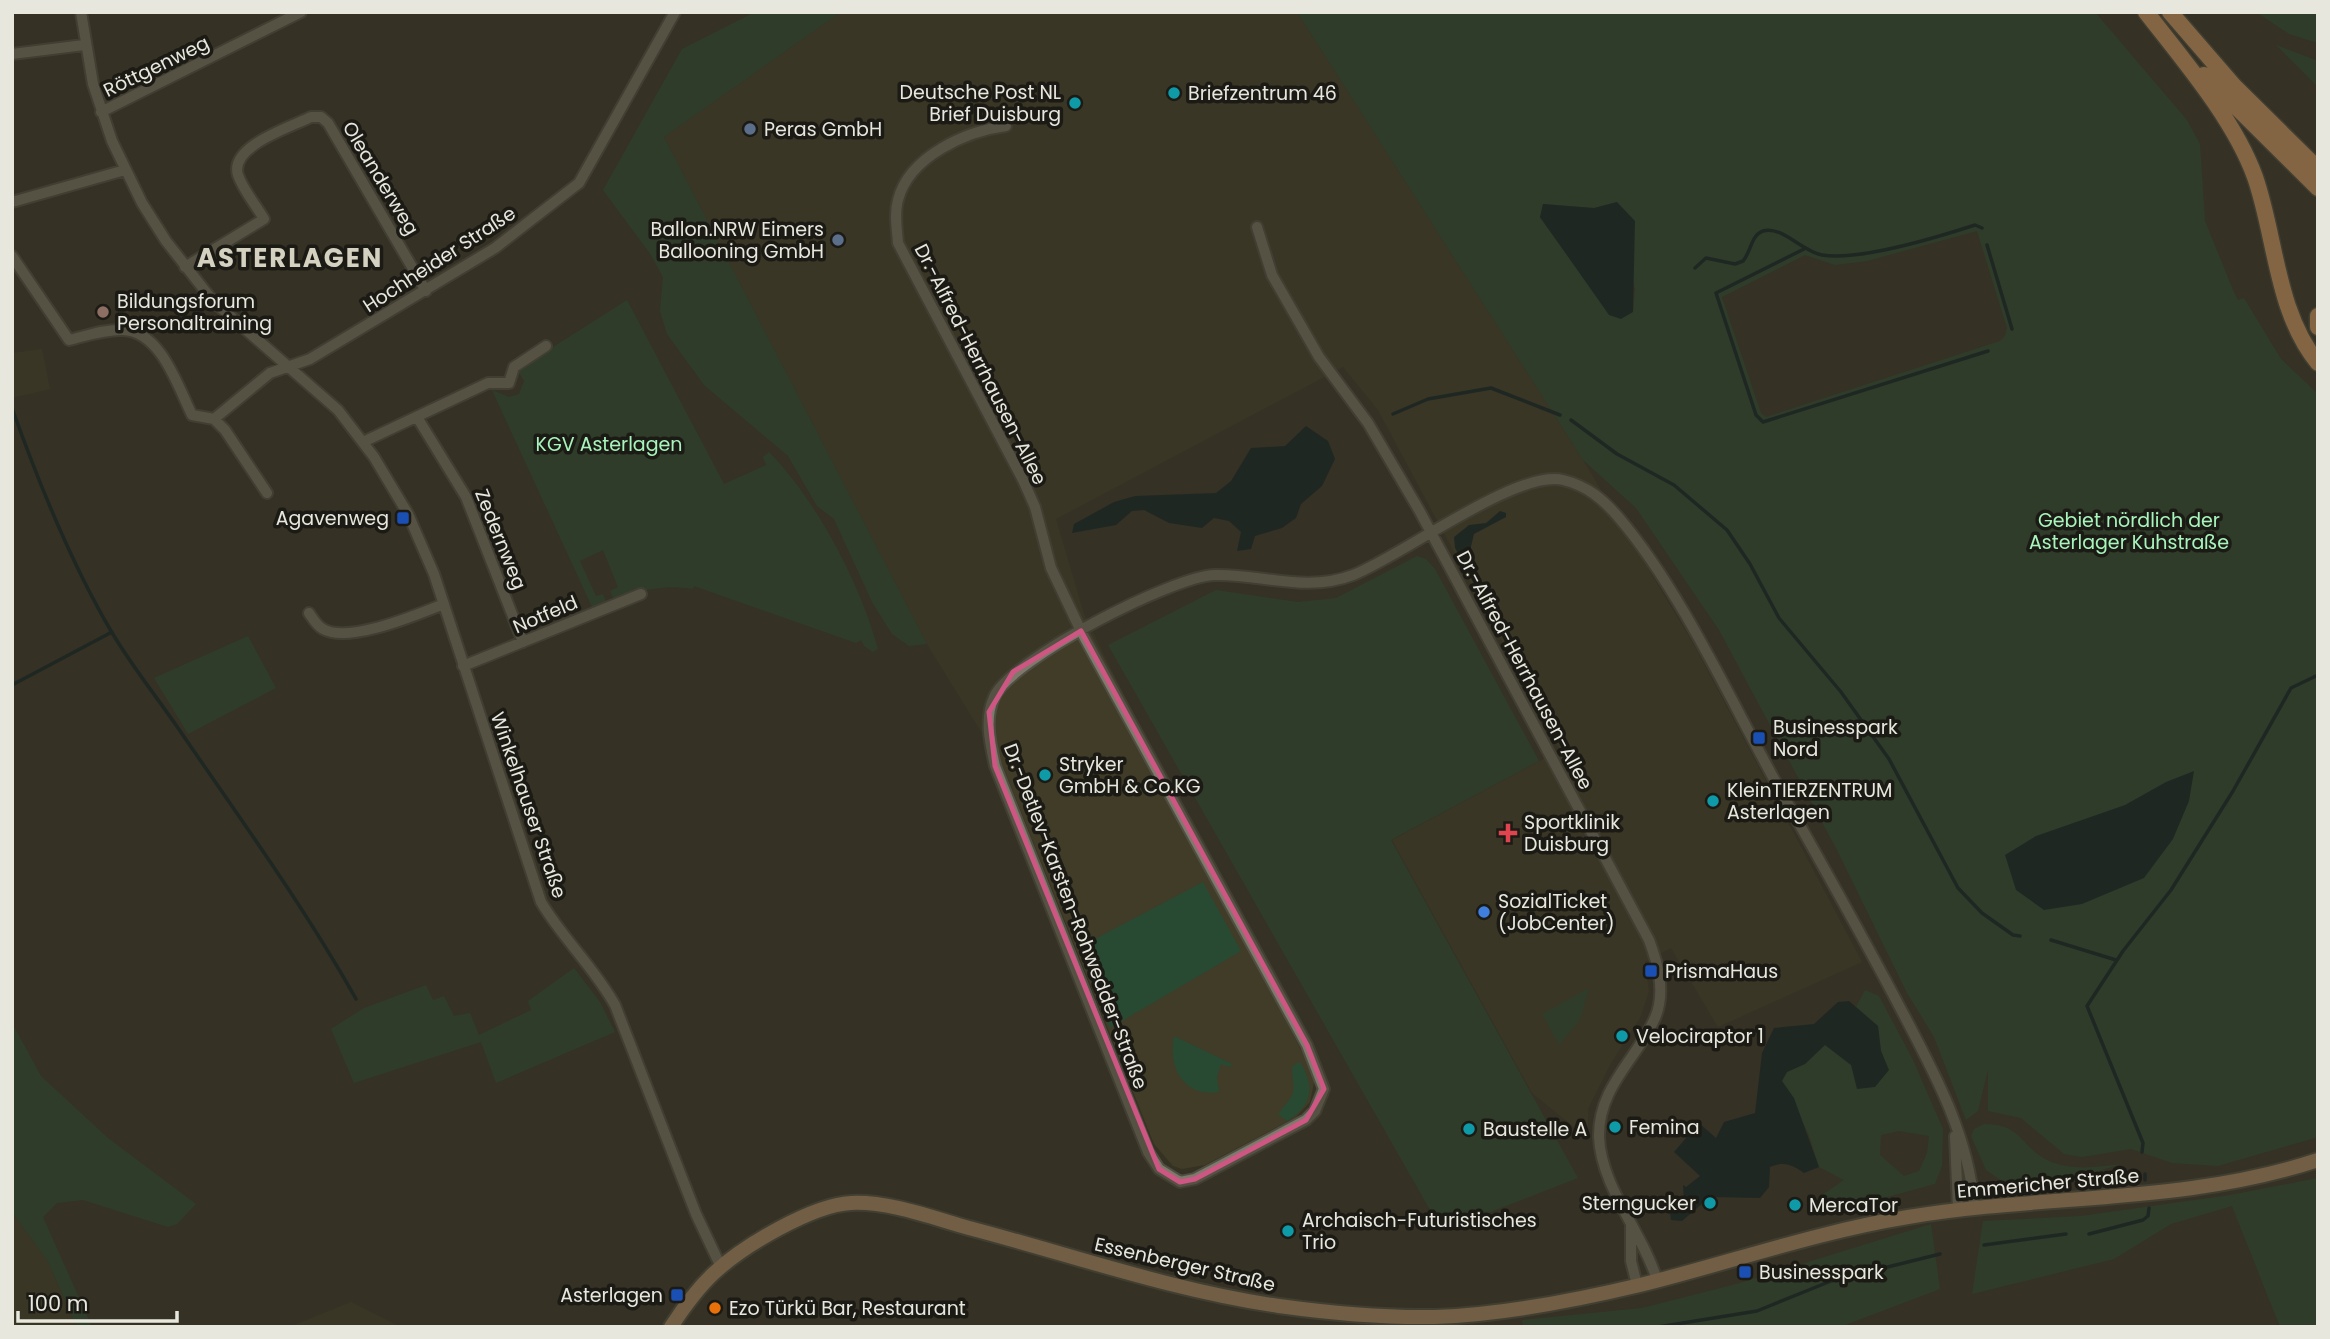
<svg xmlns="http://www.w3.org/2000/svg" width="2330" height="1339" font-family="Poppins,sans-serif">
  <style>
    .built { fill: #403c27 }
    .green { fill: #284a32; fill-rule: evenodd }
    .water { fill: #061b23 }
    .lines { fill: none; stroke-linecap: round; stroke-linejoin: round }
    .stream { stroke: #061b23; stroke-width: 3.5 }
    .minor-casing { stroke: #514f43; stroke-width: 14 }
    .major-casing { stroke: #514f43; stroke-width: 18 }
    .highway-casing { stroke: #514f43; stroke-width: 19 }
    .minor { stroke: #7d7a6b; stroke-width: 10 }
    .major { stroke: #ba946a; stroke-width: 14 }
    .highway { stroke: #e3a569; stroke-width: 16 }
    .marked { fill: none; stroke: #cd5682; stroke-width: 5; stroke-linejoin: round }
    .culture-dot { fill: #0f9aa8; stroke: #1b1a14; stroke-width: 2.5 }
    .service-dot { fill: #5c6f8a; stroke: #1b1a14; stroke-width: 2.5 }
    .education-dot { fill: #8d6e63; stroke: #1b1a14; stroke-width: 2.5 }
    .transit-dot { fill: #1a4fb4; stroke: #1b1a14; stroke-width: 2.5 }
    .health-dot { fill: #e0444e; stroke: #1b1a14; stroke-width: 2.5 }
    .shop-dot { fill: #3f7fe0; stroke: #1b1a14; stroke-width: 2.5 }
    .food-dot { fill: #e8710a; stroke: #1b1a14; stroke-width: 2.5 }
    .labels { text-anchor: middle; stroke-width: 7; stroke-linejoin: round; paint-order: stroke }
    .street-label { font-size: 19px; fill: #e8e7de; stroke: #1b1a14 }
    .poi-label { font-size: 19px; fill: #e8e7de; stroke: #1b1a14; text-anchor: start }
    .park-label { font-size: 19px; fill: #a7f5bc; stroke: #1b1a14 }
    .district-label { font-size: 26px; font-weight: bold; letter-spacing: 2px; fill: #d4d1c0; stroke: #1b1a14 }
  </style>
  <rect width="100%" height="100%" fill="#353224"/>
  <!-- built -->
  <path class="built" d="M841 12H1297L1583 460 1694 645 1862 962 1718 1027 1671 948 1645 962 1649 991 1640 1018 1611 1063 1588 1109V1130L1575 1128 1532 1093 1392 840 1560 750 1378 410 1343 367 1056 519 1084 614 1315 1078 1310 1102 1296 1117 1205 1165 1182 1169 1173 1166 1154 1144 1004 769 927 644 664 137Z
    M42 349 50 389 12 398V353Z
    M12 1212 48 1262 77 1327H12Z
    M351 1302 401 1327H289Z"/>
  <!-- green -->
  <path class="green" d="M755 12H841L664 137 927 644 909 646 892 634 872 602 834 519 817 506 788 456 704 385 667 334 660 311 663 277 651 255 603 190 682 49Z
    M1297 12H2095L2187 120 2200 144 2205 221 2233 290 2238 300 2244 298 2281 359 2318 394V1137L2218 1166 2172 1163 2131 1149 2082 1157 2064 1154 2021 1118 1988 1111V1070L1978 1111 1966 1120 1934 1037 1907 993 1837 850 1719 630 1636 508 1583 460ZM1617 202 1635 289 1633 312 1560 245 1540 218 1543 204 1594 208ZM1977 231 2007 328 2005 336 2000 341 1766 417 1761 413 1722 297 1805 255 1835 265 1867 261Z
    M2256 12H2318V43L2289 34Z
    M2276 45 2318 61V87Z
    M627 300 724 484 766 465 763 457 769 452C817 501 860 583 878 649L873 652 864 646 861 640 856 643 694 586 693 589C664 584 642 590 614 600L610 591 618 587 603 550 580 561 596 596 603 594 607 604 593 609 492 390 509 397 519 394 524 381 517 370Z
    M1417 556 1426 559 1435 569 1539 761 1391 840 1578 1178 1442 1231 1108 645 1216 590 1298 602 1336 598Z
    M248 636 276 688 188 734 154 678Z
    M1203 882 1241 951 1110 1028 1078 948Z
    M574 968 600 1002 615 1032 496 1083 481 1042 354 1083 331 1029 364 1008 426 985 433 1000 444 996 454 1016 470 1013 479 1035 531 1010 528 1001Z
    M1589 988 1580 1020 1559 1045 1542 1014Z
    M1865 990 1879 996 1913 1060 1943 1129 1942 1166 1935 1184 1832 1212H1809L1819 1197 1844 1180 1819 1167 1809 1135 1782 1081 1787 1072 1805 1064 1825 1045 1851 1065 1888 1070 1881 1051 1878 1026 1856 1007ZM1899 1131 1929 1136 1927 1153 1919 1171 1904 1176 1880 1155 1881 1135Z
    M12 1023 41 1076 108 1138 196 1204 177 1224 168 1227 83 1200 57 1203 43 1217 92 1327H77L48 1262 12 1212Z
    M1174 1036 1232 1064 1230 1067 1221 1064 1217 1077 1219 1092C1183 1097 1168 1067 1174 1036Z
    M1297 1063H1301C1315 1089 1312 1105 1287 1121L1278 1114C1297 1091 1294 1096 1292 1067Z
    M1984 1124C2023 1124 2021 1148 2049 1161 2073 1171 2096 1167 2121 1164L2086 1175 2003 1182 1986 1170 1971 1136 1974 1129Z
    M2318 1178V1327H2280L2232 1206 2171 1224 2114 1259 1972 1294 1983 1221 2081 1216 2230 1195Z
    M1931 1224 1940 1289 1840 1327H1523L1522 1320 1642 1308 1740 1283Z"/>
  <!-- water -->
  <path class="water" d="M1617 202 1635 221 1633 312 1621 319 1609 315 1540 217 1543 204 1594 208Z
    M1306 426 1328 441 1335 459 1322 486 1301 504 1296 518 1282 528 1255 536 1251 549 1237 551 1241 532 1229 521 1214 518 1202 528 1169 523 1144 510 1132 511 1116 525 1072 533 1074 524 1114 502 1135 496 1216 493 1231 481 1251 448 1285 446Z
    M1500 511 1506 513V517L1474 534 1469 555 1478 569 1470 574 1455 548 1454 537 1469 525 1486 523Z
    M2194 771 2189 801 2173 839 2144 878 2082 904 2044 910 2016 890 2005 855 2036 836 2125 805 2166 782Z
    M1849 1001 1878 1026 1881 1051 1889 1070 1875 1087 1857 1089 1851 1065 1825 1045 1805 1064 1787 1072 1782 1081 1794 1098 1819 1167 1804 1173C1792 1165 1785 1161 1770 1167L1769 1187 1760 1198 1710 1197 1682 1221 1671 1220 1670 1212 1684 1201 1683 1185 1686 1187 1700 1176 1674 1152 1699 1123 1716 1138 1724 1122 1755 1113 1762 1053 1774 1028 1814 1024 1838 1002Z"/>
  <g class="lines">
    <!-- stream -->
    <path class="stream" d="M1987 245 2012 329
      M1804 249 1716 293 1756 415 1763 422 1988 351
      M1695 268 1706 258 1735 264 1743 261C1751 252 1751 235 1763 231 1781 225 1803 252 1822 255 1859 261 1938 237 1975 225L1982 228
      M12 408C39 484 70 561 111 631 131 665 156 696 178 728 239 817 303 905 356 999
      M1393 414 1428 399 1491 388 1560 415
      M1571 420 1617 454 1674 485 1727 530 1750 564 1779 618 1841 692 1889 759 1958 888 1982 913 2013 935 2020 936
      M12 685 112 632
      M2051 940 2116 960
      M2142 1152 2143 1143 2087 1006 2123 951 2171 890 2233 791 2291 688 2318 675
      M2145 1174V1180
      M2089 1234 2143 1220 2148 1216 2149 1208
      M1984 1245 2066 1234
      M1658 1327 1757 1311 1831 1281 1940 1254"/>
    <!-- minor casing -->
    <g class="minor-casing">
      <path id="minor" d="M81 12 93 84 112 141 142 203 166 241 213 301 338 410 374 457 408 514 434 574 541 902C563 939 594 967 615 1005L696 1214 721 1267
        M12 54 84 45
        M101 112 301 12
        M1006 126C967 131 909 156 898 200 894 214 897 229 898 243L1023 480 1035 507 1051 568 1081 631 1307 1045 1324 1089 1315 1111 1306 1120 1195 1179 1180 1182 1159 1169 1148 1152 995 766C990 743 984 719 994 697 1011 659 1173 576 1215 575 1263 574 1306 593 1353 575 1402 556 1517 469 1563 480 1588 486 1604 500 1620 519 1680 590 1729 697 1774 779 1815 852 1856 924 1895 998 1929 1063 1969 1132 1974 1206
        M12 202 125 170
        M1257 227 1272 275 1319 357 1368 423 1419 510 1649 940C1658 964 1666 992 1655 1018 1637 1059 1598 1087 1599 1137 1601 1187 1643 1233 1657 1280
        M12 256 69 340C86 336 105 329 123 330 161 331 178 387 192 415L214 419 225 430 267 493
        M185 267 264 219C256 205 243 190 238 175 229 146 291 127 311 117H321L328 123 426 291
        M417 417 466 497 523 642
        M214 419 270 373 310 359 495 248 579 183 675 12
        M363 442 488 383H509L514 367 546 346
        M309 613C313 619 317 626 323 629 349 644 418 614 444 604
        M463 666 641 594
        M1955 1136 1958 1209
        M1631 1226V1261L1637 1285"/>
    </g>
    <!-- major casing -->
    <g class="major-casing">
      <path id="major" d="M671 1327C684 1307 697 1289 714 1273 743 1246 812 1205 851 1203 889 1201 933 1218 969 1228 1072 1255 1174 1291 1279 1306 1330 1313 1384 1318 1435 1317 1498 1315 1577 1300 1640 1285 1729 1263 1816 1232 1908 1217 2044 1194 2185 1204 2318 1160"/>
    </g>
    <!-- highway casing -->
    <g class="highway-casing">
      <path id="highway" d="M2146 12C2184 61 2234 119 2255 177 2276 237 2276 312 2318 363
        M2170 12 2234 86 2318 169
        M2204 75 2318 188
        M2318 316V327"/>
    </g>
    <!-- minor -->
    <use href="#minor" class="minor"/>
    <!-- major -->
    <use href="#major" class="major"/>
    <!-- highway -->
    <use href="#highway" class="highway"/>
  </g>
  <!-- marked area -->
  <path d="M0 0H2330V1339H0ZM1081 631 1307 1045 1324 1089 1306 1120 1195 1179 1180 1182 1159 1169 995 766 989 712 1013 672Z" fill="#353224" fill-opacity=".55" fill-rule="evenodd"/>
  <path class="marked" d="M1081 631 1307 1045 1324 1089 1306 1120 1195 1179 1180 1182 1159 1169 995 766 989 712 1013 672Z"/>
  <!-- markers -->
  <g class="culture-dot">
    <circle cx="1174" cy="93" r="7"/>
    <circle cx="1075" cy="103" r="7"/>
    <circle cx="1045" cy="775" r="7"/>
    <circle cx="1713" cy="801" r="7"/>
    <circle cx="1622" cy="1036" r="7"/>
    <circle cx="1615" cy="1127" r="7"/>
    <circle cx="1469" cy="1129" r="7"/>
    <circle cx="1710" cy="1203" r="7"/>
    <circle cx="1795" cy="1205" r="7"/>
    <circle cx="1288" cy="1231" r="7"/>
  </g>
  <g class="service-dot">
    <circle cx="750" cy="129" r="7"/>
    <circle cx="838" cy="240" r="7"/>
  </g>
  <circle class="education-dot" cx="103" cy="312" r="7"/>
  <g class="transit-dot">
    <rect x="396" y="511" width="14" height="14" rx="3.5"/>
    <rect x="1752" y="731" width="14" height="14" rx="3.5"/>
    <rect x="1644" y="964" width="14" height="14" rx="3.5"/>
    <rect x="1738" y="1265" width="14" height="14" rx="3.5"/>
    <rect x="670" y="1288" width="14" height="14" rx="3.5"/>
  </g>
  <path class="health-dot" d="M1504.5 822.5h7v7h7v7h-7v7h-7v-7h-7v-7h7z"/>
  <circle class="shop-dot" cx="1484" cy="912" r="7"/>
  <circle class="food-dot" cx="715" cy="1308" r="7"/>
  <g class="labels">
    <!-- street labels -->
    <g class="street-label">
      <text transform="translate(156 66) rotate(-26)" y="7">Röttgenweg</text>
      <text transform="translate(381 178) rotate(59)" y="7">Oleanderweg</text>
      <text transform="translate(439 259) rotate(-33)" y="7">Hochheider Straße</text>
      <text transform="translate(981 364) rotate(63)" y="7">Dr.-Alfred-Herrhausen-Allee</text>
      <text transform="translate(501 539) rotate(68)" y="7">Zedernweg</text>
      <text transform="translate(545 614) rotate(-23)" y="7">Notfeld</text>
      <text transform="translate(1525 670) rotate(62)" y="7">Dr.-Alfred-Herrhausen-Allee</text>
      <text transform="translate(529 805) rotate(71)" y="7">Winkelhauser Straße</text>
      <text transform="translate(1076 916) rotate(69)" y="7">Dr.-Detlev-Karsten-Rohwedder-Straße</text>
      <text transform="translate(2048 1183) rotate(-5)" y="7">Emmericher Straße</text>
      <text transform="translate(1185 1264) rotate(13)" y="7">Essenberger Straße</text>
    </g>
    <!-- poi labels -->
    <g class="poi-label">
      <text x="1061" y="99" text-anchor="end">Deutsche Post NL<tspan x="1061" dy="22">Brief Duisburg</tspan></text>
      <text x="1188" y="100">Briefzentrum 46</text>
      <text x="764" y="136">Peras GmbH</text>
      <text x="824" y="236" text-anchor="end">Ballon.NRW Eimers<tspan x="824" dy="22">Ballooning GmbH</tspan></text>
      <text x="117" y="308">Bildungsforum<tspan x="117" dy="22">Personaltraining</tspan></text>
      <text x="389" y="525" text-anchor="end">Agavenweg</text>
      <text x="1773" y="734">Businesspark<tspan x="1773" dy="22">Nord</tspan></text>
      <text x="1059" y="771">Stryker<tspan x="1059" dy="22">GmbH &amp; Co.KG</tspan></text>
      <text x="1727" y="797">KleinTIERZENTRUM<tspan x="1727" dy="22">Asterlagen</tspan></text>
      <text x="1524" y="829">Sportklinik<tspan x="1524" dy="22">Duisburg</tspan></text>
      <text x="1498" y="908">SozialTicket<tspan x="1498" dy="22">(JobCenter)</tspan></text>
      <text x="1665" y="978">PrismaHaus</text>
      <text x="1636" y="1043">Velociraptor 1</text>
      <text x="1629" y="1134">Femina</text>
      <text x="1483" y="1136">Baustelle A</text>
      <text x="1696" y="1210" text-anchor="end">Sterngucker</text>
      <text x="1809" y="1212">MercaTor</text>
      <text x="1302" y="1227">Archaisch-Futuristisches<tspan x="1302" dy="22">Trio</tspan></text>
      <text x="1759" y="1279">Businesspark</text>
      <text x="663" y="1302" text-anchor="end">Asterlagen</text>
      <text x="729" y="1315">Ezo Türkü Bar, Restaurant</text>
    </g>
    <!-- park labels -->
    <g class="park-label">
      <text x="609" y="451">KGV Asterlagen</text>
      <text x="2129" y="527">Gebiet nördlich der<tspan x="2129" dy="22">Asterlager Kuhstraße</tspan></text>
    </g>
    <!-- district labels -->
    <g class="district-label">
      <text x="290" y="267">ASTERLAGEN</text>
    </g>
  </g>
  <!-- border -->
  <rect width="2330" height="1339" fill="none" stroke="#e8e7de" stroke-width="28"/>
  <!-- scale -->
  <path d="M18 1311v10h159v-10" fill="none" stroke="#e8e7de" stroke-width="3.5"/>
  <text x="28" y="1311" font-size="21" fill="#e8e7de" stroke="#1b1a14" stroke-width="5" paint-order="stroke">100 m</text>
</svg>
